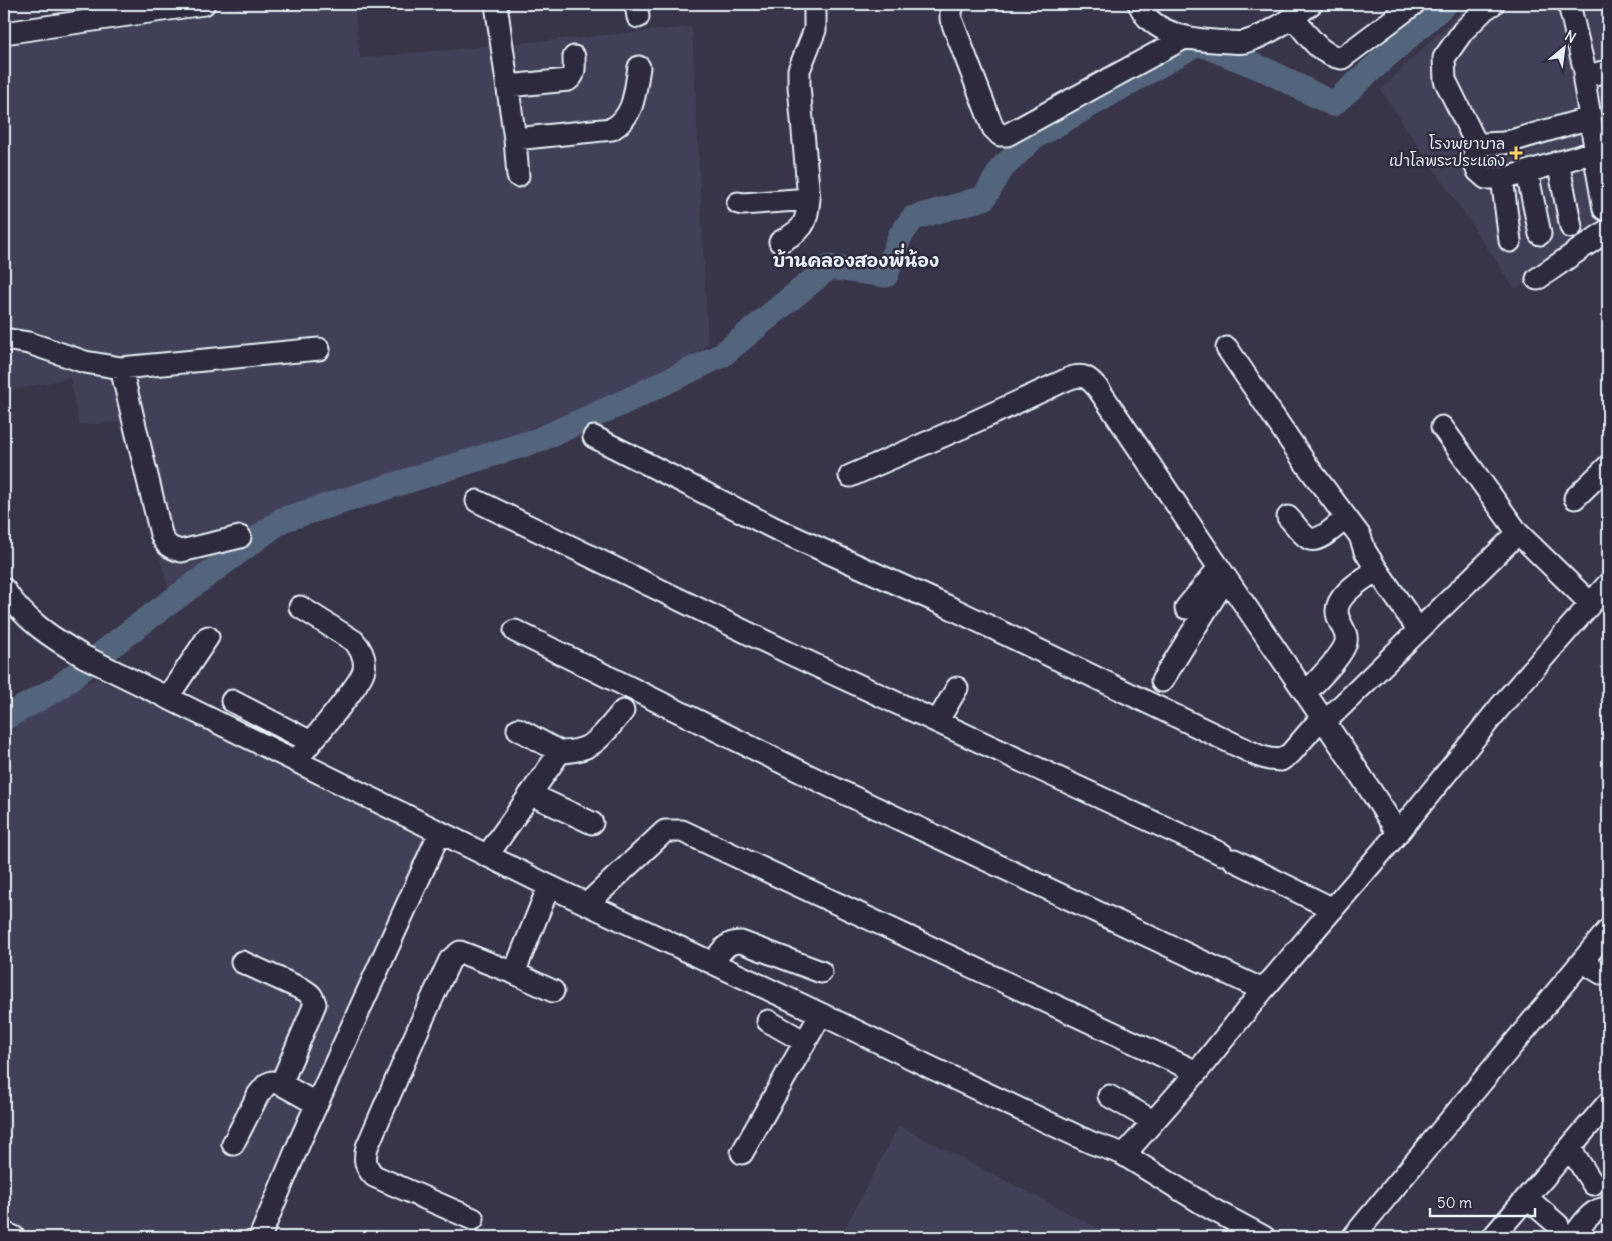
<svg xmlns="http://www.w3.org/2000/svg" width="1612" height="1241" font-family="Delius,'Playpen Sans Thai',sans-serif">
  <style>
    .built { fill: #434058 }
    .lines { fill: none; stroke-linecap: round; stroke-linejoin: round }
    .river { stroke: #52657d; stroke-width: 25 }
    .minor-casing { stroke: #e8f1f8; stroke-width: 25 }
    .minor { stroke: #2f2a3d; stroke-width: 21 }
    .poi-dot { fill: #ffd166; stroke: #2f2a3d; stroke-width: 2 }
    .labels { text-anchor: middle; stroke-width: 5; stroke-linejoin: round; paint-order: stroke }
    .poi-label { font-size: 15px; fill: #e8f1f8; stroke: #2f2a3d; text-anchor: end }
    .quarter-label { font-size: 18px; font-weight: bold; fill: #e8f1f8; stroke: #2f2a3d }
  </style>
  <rect width="100%" height="100%" fill="#383449"/>
  <filter id="ink" filterUnits="userSpaceOnUse"><feTurbulence type="fractalNoise" baseFrequency=".02" numOctaves="2"/><feDisplacementMap in="SourceGraphic" scale="10" xChannelSelector="R" yChannelSelector="G"/><feConvolveMatrix kernelMatrix="1 2 1 2 8 2 1 2 1" color-interpolation-filters="sRGB"/></filter>
  <g filter="url(#ink)">
    <!-- built -->
    <path class="built" d="M259 4H354L360 58 692 27 708 344 665 374 521 432 332 498 254 540 172 599 119 422 79 425 70 378 4 392V43Z
      M1468 4H1600L1608 43V216L1515 289 1381 90Z
      M97 678 446 843 270 1237H4V748L23 715Z
      M899 1126 1115 1237H840Z"/>
    <g class="lines">
      <!-- river -->
      <path class="river" d="M4 718 58 688 128 633 282 520 538 440 620 404 722 355 829 267 886 275 900 236 913 218 984 198 1002 168 1033 138 1198 43 1268 71 1333 104 1445 4"/>
      <!-- minor casing -->
      <g class="minor-casing">
        <path id="minor" d="M496 4 515 139 518 176
          M636 4 638 17
          M954 4 951 10V19L993 128 1000 135H1007L1186 37
          M1139 4C1141 8 1144 14 1147 17 1166 38 1204 41 1230 42 1234 42 1240 43 1245 42 1266 36 1294 17 1311 4
          M1493 4 1485 9 1463 31 1444 58 1445 80 1474 139 1477 143 1484 144 1504 143 1590 118
          M1569 4 1586 76
          M1293 17C1307 34 1319 55 1342 58L1414 4
          M4 33 204 4
          M508 86 568 80C576 75 574 66 574 57
          M515 139 612 129C635 116 635 91 639 67
          M1477 143 1473 160 1478 171 1486 178H1506
          M1594 152 1604 209
          M1558 162 1571 227
          M1527 172 1540 234
          M738 203 743 204 809 199
          M1510 241 1503 185 1506 178 1594 152 1595 147 1584 81 1586 76 1608 71
          M780 242C803 229 806 227 809 199L799 86V70L815 30V4
          M1537 279 1608 230
          M4 339 29 343 85 362 121 368 319 349
          M1227 348 1306 464 1360 536 1365 551 1377 570 1418 629
          M121 368 161 534C165 545 170 548 181 551L240 537
          M1442 427 1518 533
          M594 437 776 529 947 606 1259 756 1269 759 1281 760 1291 753 1322 717
          M850 476 961 428 1068 379C1083 373 1089 377 1099 390 1140 449 1179 509 1220 569 1280 656 1341 743 1398 833
          M1575 498 1608 466
          M477 501 789 653 1222 854
          M1288 517C1294 523 1301 534 1308 538 1318 545 1338 524 1346 518
          M4 589C24 620 52 638 83 656L549 886 821 1014 932 1068 1092 1143 1121 1153 1210 1208 1264 1237
          M1186 608 1219 568
          M515 631 842 792 1263 990
          M1162 681 1226 578
          M1306 693C1316 681 1343 656 1346 642 1348 633 1340 625 1338 617 1331 597 1363 579 1377 570
          M167 698 208 637
          M232 701 311 742
          M1326 721 1518 533 1590 603
          M937 722 957 688
          M518 729 560 752
          M296 761C308 745 362 684 364 669 366 658 361 649 354 641L300 607
          M530 794 592 823
          M487 856 560 752C595 752 602 735 623 711
          M1234 860 1333 909
          M587 904 665 831H682L1197 1072
          M1582 961 1601 973 1608 974
          M242 962 304 990C311 994 313 997 315 1004L281 1084 317 1104
          M713 963C721 952 726 941 741 942L821 972
          M514 973 553 991
          M768 1021 805 1042
          M1109 1096 1153 1121
          M233 1144 258 1095 267 1084 272 1082 281 1084
          M1570 1148 1593 1184
          M742 1153 821 1014
          M1121 1153 1127 1151 1131 1147 1197 1072 1263 990 1398 833 1500 707 1608 584
          M1527 1198 1558 1225
          M473 1219 374 1176C365 1167 364 1159 367 1147L423 1018 450 960 460 952 514 973 549 886
          M4 1233 14 1237
          M260 1237 300 1141 440 832
          M1353 1237 1608 930
          M1493 1237 1608 1103
          M1573 1237C1582 1225 1591 1208 1608 1208"/>
      </g>
      <!-- minor -->
      <use href="#minor" class="minor"/>
    </g>
  </g>
  <!-- markers -->
  <path class="poi-dot" d="M1513.5 145.5h5v5h5v5h-5v5h-5v-5h-5v-5h5z"/>
  <g class="labels">
    <!-- poi labels -->
    <g class="poi-label">
      <text x="1505" y="149">โรงพยาบาล<tspan x="1505" dy="17">เปาโลพระประแดง</tspan></text>
    </g>
    <!-- quarter labels -->
    <g class="quarter-label">
      <text x="856" y="267">บ้านคลองสองพี่น้อง</text>
    </g>
  </g>
  <!-- margin -->
  <rect width="1612" height="1241" fill="none" stroke="#2f2a3d" stroke-width="20"/>
  <rect x="10" y="10" width="1592" height="1221" fill="none" stroke="#e8f1f8" stroke-width="2" filter="url(#ink)"/>
  <!-- north arrow -->
  <g transform="translate(1564 48) rotate(29)" stroke="#2f2a3d" stroke-width="4" paint-order="stroke">
  <path d="M0-4L9 19L0 12L-9 19Z" fill="#e8f1f8"/>
  <text y="-8" font-size="14" font-weight="bold" text-anchor="middle" fill="#e8f1f8">N</text>
  </g>
  <!-- scale -->
  <path d="M1430 1208v8h105v-8" fill="none" stroke="#e8f1f8" stroke-width="2.5"/>
  <text x="1437" y="1208" font-size="15" fill="#e8f1f8" stroke="#2f2a3d" stroke-width="4" paint-order="stroke">50 m</text>
</svg>
